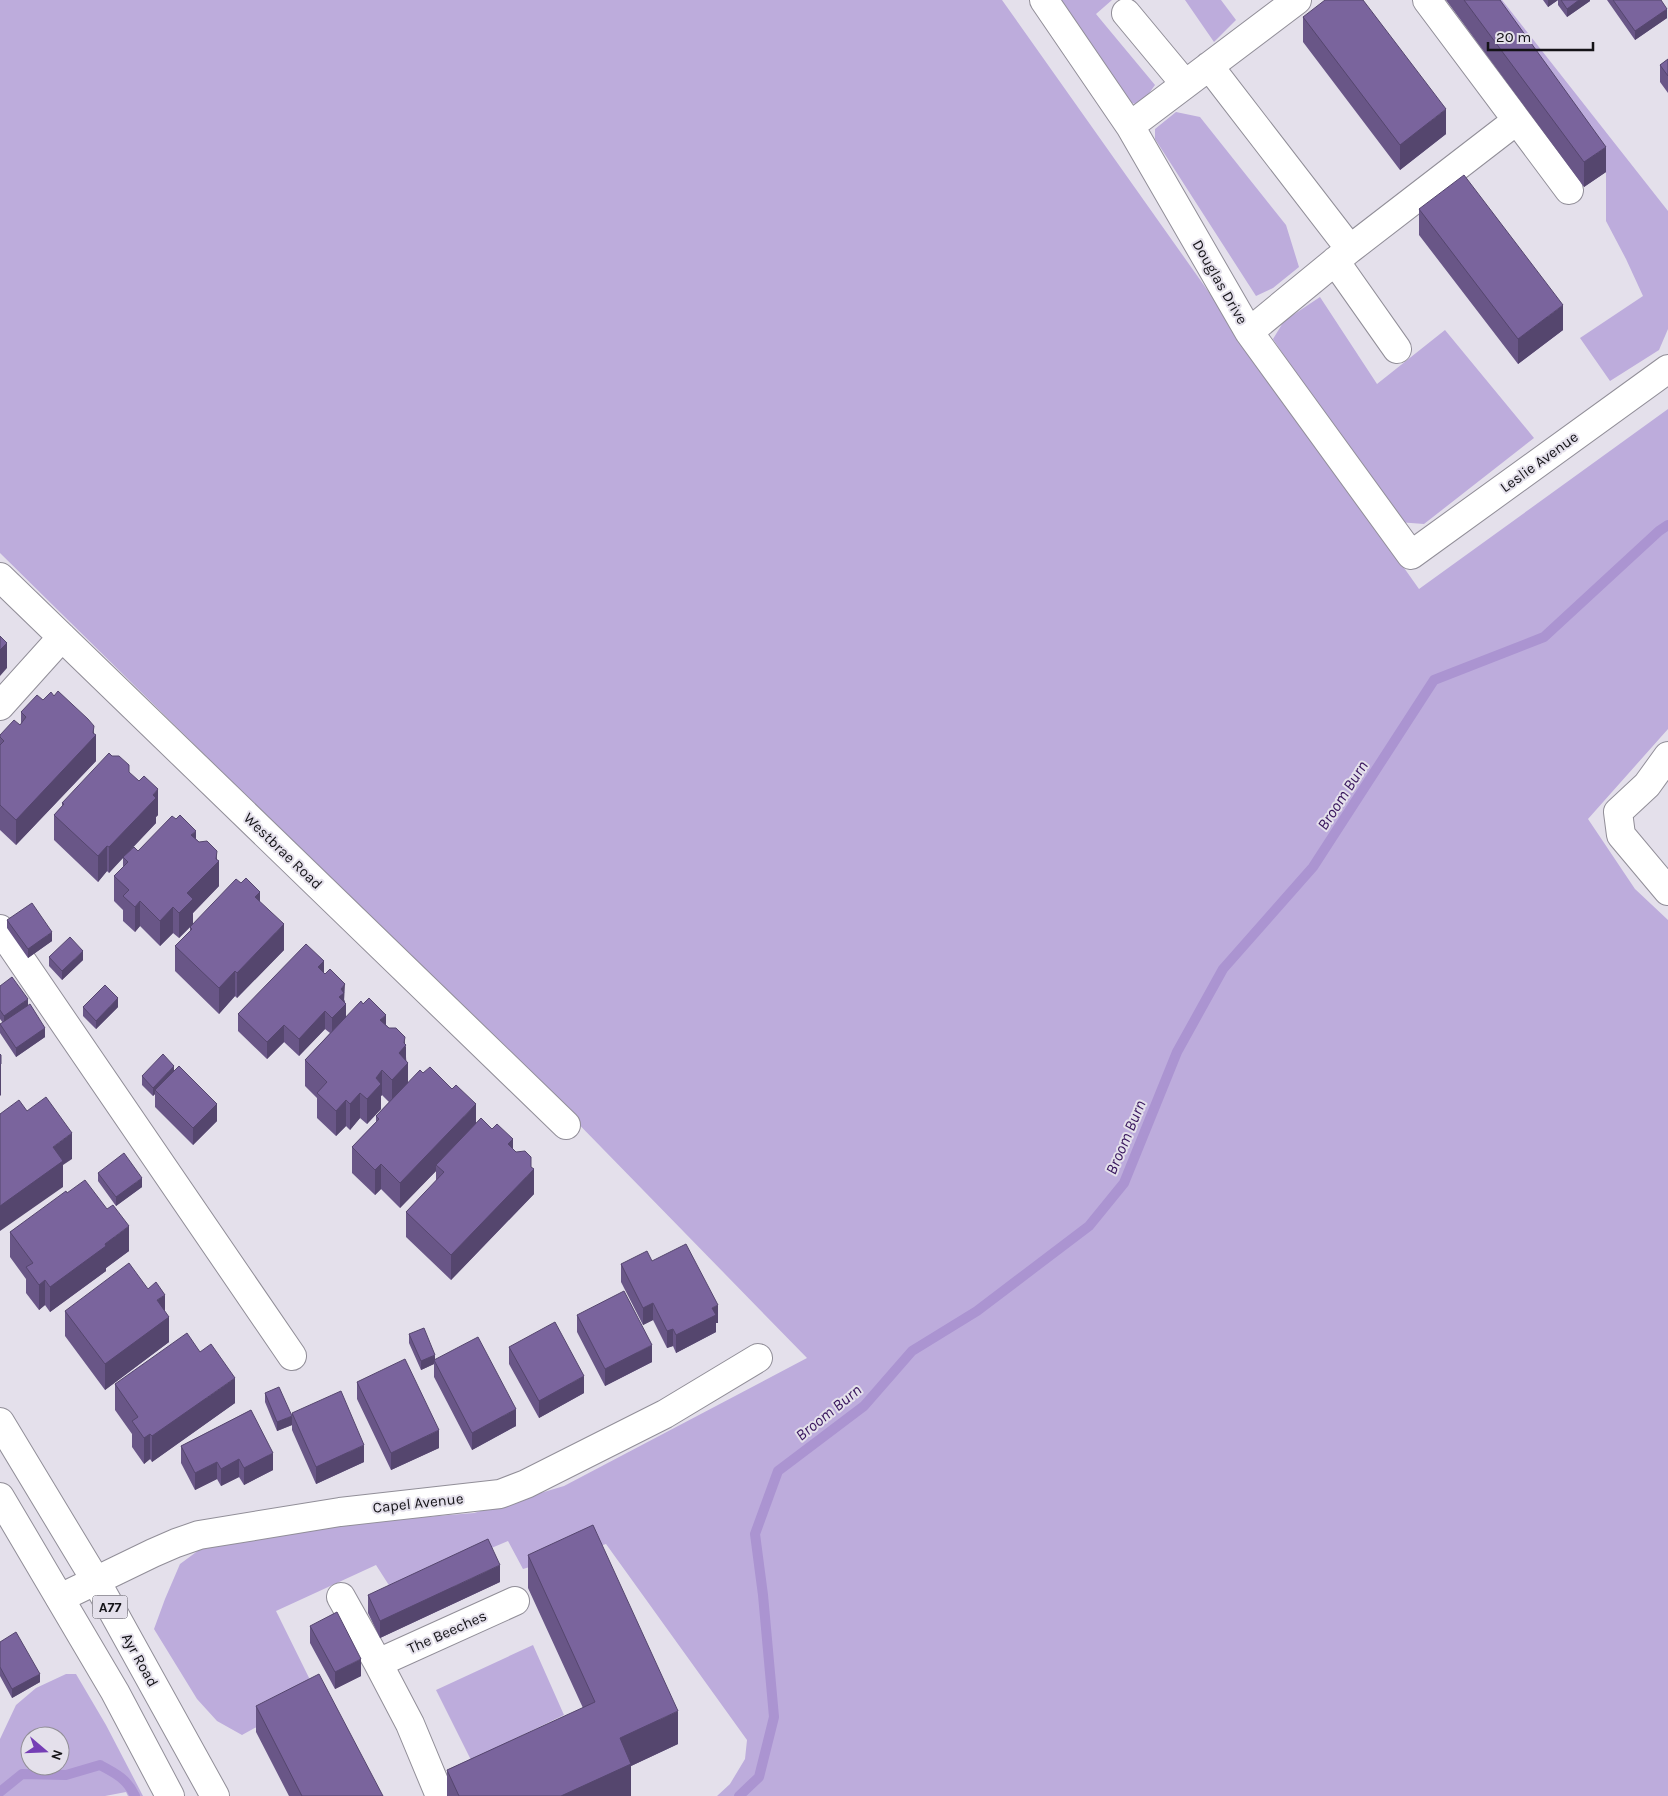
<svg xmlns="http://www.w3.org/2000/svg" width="1668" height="1796" font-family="Karla,sans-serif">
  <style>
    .green { fill: #bdacdc; fill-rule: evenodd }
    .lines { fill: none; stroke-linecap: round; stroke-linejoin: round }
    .stream { stroke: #ab94d1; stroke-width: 10 }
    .minor-casing { stroke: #918e98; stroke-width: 30 }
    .major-casing { stroke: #918e98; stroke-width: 30 }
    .minor { stroke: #fff; stroke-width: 28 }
    .major { stroke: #fff; stroke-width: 28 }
    .wall { fill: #695687 }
    .shaded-wall { fill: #55466e }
    .building { fill: #7a649d; stroke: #55466e }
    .labels { text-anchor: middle; stroke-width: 4; stroke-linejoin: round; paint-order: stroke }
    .shield { fill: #e4e0eb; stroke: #525057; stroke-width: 1 }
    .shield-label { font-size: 14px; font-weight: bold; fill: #141317 }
    .street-label { font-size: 15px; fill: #141317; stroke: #e4e0eb }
    .water-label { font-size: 16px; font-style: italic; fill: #37145c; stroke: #e4e0eb }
  </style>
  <rect width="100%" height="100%" fill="#e4e0eb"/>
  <!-- green -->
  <path class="green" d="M0 0H1002L1419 589 1668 409V729L1588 819 1635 889 1668 920V1796H717L730 1784 745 1759 747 1740 606 1544 523 1569 508 1541 392 1590 376 1565 276 1611 317 1694 242 1735 217 1721 197 1699 154 1629 165 1599 180 1564 199 1550 314 1526 474 1513 564 1486 807 1358 561 1106 0 553Z
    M1060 0H1112L1096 14 1155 85 1140 106 1130 102Z
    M1185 0H1221L1236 20 1214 42Z
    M1482 0H1502L1668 211V329L1659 350 1610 381 1580 338 1643 296 1626 259 1606 221V172Z
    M1176 112 1200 117 1286 225 1299 267 1273 288 1256 296 1155 139V129Z
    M1320 297 1377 384 1445 330 1534 438 1424 524 1398 522 1375 493 1273 339 1284 321Z
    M533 1645 564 1715 471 1760 436 1690Z
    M66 1674H76L106 1725 143 1796H128L126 1792 105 1796H0V1739L16 1705 36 1688ZM30 1736H60V1766H30Z"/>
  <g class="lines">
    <!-- stream -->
    <path class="stream" d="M0 1792 22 1774 66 1775 100 1765C117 1774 127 1779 135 1796
      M739 1796 759 1777 774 1717 763 1595 755 1534 778 1471 864 1406 912 1351 977 1311 1089 1226 1124 1183 1177 1052 1223 969 1313 867 1434 680 1544 637 1659 531 1668 525"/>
    <!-- minor casing -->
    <g class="minor-casing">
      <path id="minor" d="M1044 0 1130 126 1249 332 1411 555 1668 369
        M1427 0 1569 190
        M1126 13 1185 84
        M1209 66 1350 249
        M1130 126 1297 0
        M1335 261 1397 349
        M1249 332 1350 249 1516 121
        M0 577 566 1125
        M0 706 62 637
        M1668 756 1647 785 1618 812 1621 835 1668 891
        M0 929 292 1356
        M341 1597 378 1663
        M60 1598 153 1553 176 1543 199 1535 340 1512 500 1494 526 1484 665 1414 758 1358
        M440 1796 410 1724 378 1663 515 1601"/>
    </g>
    <!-- major casing -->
    <g class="major-casing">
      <path id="major" d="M0 1422 96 1581 215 1796
        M0 1497 115 1692 170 1796"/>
    </g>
    <!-- minor -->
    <use href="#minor" class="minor"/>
    <!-- major -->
    <use href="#major" class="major"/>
  </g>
  <!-- wall -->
  <path class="wall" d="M1446 0H1500L1606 172 1584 187Z
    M1543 0H1558L1548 7Z
    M1558 0H1590V1L1567 17 1558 5Z
    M1607 0H1661L1667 18 1635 40Z
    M1303 17 1446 134 1400 170 1303 42Z
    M1668 59V93L1660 82V65Z
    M1419 209 1563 330 1518 364 1419 235Z
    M43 700 94 734 96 761 16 845 0 830V735L20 725 21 724V712Z
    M129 772 158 815 156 817V823L130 850 138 851 196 839 217 860 219 886 193 913V924L260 902 284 950 237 998 235 996 219 1014 175 971V946L190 931V927L179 938 173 933 160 946 140 926 135 932 123 921V910L114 901V876L123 867V857L109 873 107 871 98 882 54 840V815L62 806V803Z
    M7 920 52 941 28 958 7 928Z
    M49 957 83 960 62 980 49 966Z
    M324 973 345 1001 346 1017 386 1025 405 1044 408 1082 476 1124 513 1149 534 1194 451 1280 406 1237V1212L436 1181V1171L400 1208 381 1189 375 1195 352 1173V1147L376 1122V1116L389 1102 382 1095 381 1096V1109L367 1124 360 1118 350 1130 346 1126 336 1136 317 1118V1098L305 1086V1060L330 1033 325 1029 299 1056 284 1042 267 1059 238 1031V1014Z
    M0 986 28 1006 45 1037 16 1057 0 1033V1024L3 1023 0 1019Z
    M83 1007H118L96 1029 83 1016Z
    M174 1071 217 1121 193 1145 155 1107V1094L153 1096 142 1085V1076Z
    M98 1173 142 1187 116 1206 98 1181Z
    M67 1193 129 1251 106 1268V1271L50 1312 45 1305 39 1310 26 1293V1279L10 1257V1232Z
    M652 1261 718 1323H716V1332L676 1353 673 1346 667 1348 653 1320 643 1325 621 1282V1264Z
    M65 1311 165 1312 169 1342 105 1390 65 1336Z
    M577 1315 652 1362 605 1386 577 1332Z
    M409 1334 435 1359 516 1426 472 1450 434 1377V1364L421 1370 409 1343Z
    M509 1347 584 1393 539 1418 509 1364Z
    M357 1382 439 1448 391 1470 357 1399Z
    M115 1384 235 1403 152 1462 150 1459 144 1464 132 1447V1434L115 1410Z
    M265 1393 292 1425 277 1431 265 1402Z
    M251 1410 273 1470 244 1485 239 1477 221 1486 217 1479 195 1490 181 1463V1446Z
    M292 1413 364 1462 316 1484 292 1430Z
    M528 1555 678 1744 631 1766V1796H447V1770L583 1708 528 1588Z
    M500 1582 380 1638 368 1613V1595Z
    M310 1626 361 1676 335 1689 310 1643Z
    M0 1642 40 1682 12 1698 0 1676Z
    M256 1706 383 1796H289L256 1732Z"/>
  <!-- shaded-wall -->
  <path class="shaded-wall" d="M1548 0H1558L1548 7Z
    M1579 0H1590V1L1567 17V9Z
    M1667 9V18L1635 40V31Z
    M1446 109V134L1400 170V145Z
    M1606 147V172L1584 187V162Z
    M1563 305V330L1518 364V339Z
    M7 643V668L0 676V650Z
    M94 726V737L96 735V761L16 845V820L93 733Z
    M158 789V815L156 817V823L109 873V847Z
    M196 831V856L191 835Z
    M107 846V871L98 882V856Z
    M217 851V862L219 861V886L193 913V924L179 938V913L187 893 216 859Z
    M260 892V917L255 897Z
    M140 901V926L135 932V907Z
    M173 907V933L160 946V921Z
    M284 924V950L237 998V973Z
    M52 932V941L28 958V949Z
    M83 951V960L62 980V971Z
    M324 961V978L318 967Z
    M235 971V996L219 1014V988Z
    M345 984 344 1002 346 1004V1021L332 1035V1018L339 997 341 989Z
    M118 998V1007L96 1029V1021Z
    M28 999V1007L4 1025V1016Z
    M325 1011V1029L299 1056V1039Z
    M386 1015V1040L380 1020Z
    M284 1025V1042L267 1059V1042Z
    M45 1028V1037L16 1057V1048Z
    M405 1037V1047L406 1045V1065L408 1063V1088L392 1105V1080L399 1053 404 1043Z
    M1 1064V1095L0 1096V1065Z
    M174 1066V1074L155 1090V1094L153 1096V1088Z
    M382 1070V1095L381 1096V1109L367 1124V1099L376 1078Z
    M360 1093V1118L350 1130V1104Z
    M346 1100V1126L336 1136V1111Z
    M217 1104V1121L193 1145V1128Z
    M476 1104V1130L436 1165V1171L400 1208V1183Z
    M72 1133V1159L63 1165V1187L0 1231V1206L53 1147Z
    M513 1139V1164L508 1144Z
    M381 1164V1189L375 1195V1170Z
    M534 1169V1194L451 1280V1255Z
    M142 1178V1187L116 1206V1197Z
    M129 1226V1251L106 1268V1271L50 1312V1287L105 1244Z
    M45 1280V1305L39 1310V1285Z
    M165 1295V1319L169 1317V1342L105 1390V1364L157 1300Z
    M653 1303V1320L643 1325V1308Z
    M718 1305V1323H716V1332L676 1353V1335L712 1308Z
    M673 1329V1346L667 1348V1331Z
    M652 1345V1362L605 1386V1369Z
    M435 1355V1363L434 1360V1364L421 1370V1361Z
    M584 1376V1393L539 1418V1401Z
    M235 1378V1403L152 1462V1436Z
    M516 1409V1426L472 1450V1433Z
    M292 1416V1425L277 1431V1422Z
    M439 1430V1448L391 1470V1453Z
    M150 1434V1459L144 1464V1438Z
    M364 1445V1462L316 1484V1467Z
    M273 1453V1470L244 1485V1468Z
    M239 1459V1477L221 1486V1469Z
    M217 1462V1479L195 1490V1473Z
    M500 1565V1582L380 1638V1621Z
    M361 1659V1676L335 1689V1672Z
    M40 1674V1682L12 1698V1689Z
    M678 1711V1744L631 1766V1796H561L620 1738Z"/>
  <!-- building -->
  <path class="building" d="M1325 0H1363L1446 109 1400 145 1303 17Z
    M1464 0H1500L1606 147 1584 162Z
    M1561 0H1579L1567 9Z
    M1613 0H1661L1667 9 1635 31Z
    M1668 59V76L1660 65Z
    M1464 175 1563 305 1518 339 1419 209Z
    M0 636 7 643 0 650Z
    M58 691 88 719 94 726 93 733 96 735 16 820 0 805V745L4 741 0 737V735L14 720 20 725 26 717 21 712 37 695 43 700 51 692 54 696Z
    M109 753 112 756H119L129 765V772L139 781 144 776 158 789 153 795 156 798 109 847 107 846 98 856 54 815 64 804 62 803Z
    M180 815 196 831 191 835 199 842 207 841 217 851 216 859 219 861 187 893 193 899 179 913 173 907 160 921 140 901 135 907 123 896 129 890 114 876 128 862 123 857 134 847 138 851 172 816 176 819Z
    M246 878 260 892 255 897 284 924 237 973 235 971 219 988 175 946 192 929 190 927 236 879 241 883Z
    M32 903 52 932 28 949 7 920Z
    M70 937 83 951 62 971 49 957Z
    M306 944 324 961 318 967 325 974 330 969 345 984 341 989 344 993 339 997 346 1004 332 1018 325 1011 299 1039 284 1025 267 1042 238 1014Z
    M12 977 28 999 4 1016 0 1010V986Z
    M105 985 118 998 96 1021 83 1007Z
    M369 998 386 1015 380 1020 389 1028H396L405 1037 404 1043 406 1045 399 1053 408 1063 392 1080 382 1070 376 1078 381 1084 367 1099 360 1093 350 1104 346 1100 336 1111 317 1093 327 1082 305 1060 361 1001 363 1004Z
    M30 1004 45 1028 16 1048 0 1024Z
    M0 1054 1 1055V1064L0 1065Z
    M163 1054 174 1066 153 1088 142 1076Z
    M179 1066 217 1104 193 1128 155 1090Z
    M430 1067 452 1089 456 1085 476 1104 400 1183 381 1164 375 1170 352 1147 379 1119 376 1116 420 1070 423 1073Z
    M46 1097 72 1133 53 1147 63 1161 0 1206V1114L19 1100 27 1111Z
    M481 1118 492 1129 497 1124 513 1139 508 1144 516 1152 525 1151 531 1157V1167L534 1169 451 1255 406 1212 444 1172 436 1165Z
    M124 1153 142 1178 116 1197 98 1173Z
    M85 1180 107 1209 113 1205 129 1226 105 1244 106 1246 50 1287 45 1280 39 1285 26 1267 33 1263 10 1232 66 1191 67 1193Z
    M686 1244 718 1305 712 1308 716 1315 676 1335 673 1329 667 1331 653 1303 643 1308 621 1264 647 1251 652 1261Z
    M129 1263 148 1289 156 1282 165 1295 157 1300 169 1317 105 1364 65 1311Z
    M624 1291 652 1345 605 1369 577 1315Z
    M555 1322 584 1376 539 1401 509 1347Z
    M424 1328 435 1355 421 1361 409 1334Z
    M187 1333 200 1352 211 1344 235 1378 152 1436 150 1434 144 1438 132 1421 138 1417 115 1384Z
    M478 1337 516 1409 472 1433 434 1360Z
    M405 1359 439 1430 391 1453 357 1382Z
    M279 1387 292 1416 277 1422 265 1393Z
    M341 1391 364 1445 316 1467 292 1413Z
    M251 1410 273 1453 244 1468 239 1459 221 1469 217 1462 195 1473 181 1446Z
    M593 1525 678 1711 620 1738 631 1764 561 1796H459L447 1770 595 1702 528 1555Z
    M488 1539 500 1565 380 1621 368 1595Z
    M337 1612 361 1659 335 1672 310 1626Z
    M16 1632 40 1674 12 1689 0 1667V1642Z
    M319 1674 383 1796H302L256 1706Z"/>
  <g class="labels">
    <!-- shield labels -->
    <rect class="shield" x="92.5" y="1595.5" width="35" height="23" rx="4"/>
    <g class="shield-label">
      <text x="110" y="1612">A77</text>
    </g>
    <!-- street labels -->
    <g class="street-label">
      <text transform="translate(1220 282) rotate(60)" y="5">Douglas Drive</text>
      <text transform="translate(1539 462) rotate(-36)" y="5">Leslie Avenue</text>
      <text transform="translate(283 851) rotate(44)" y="5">Westbrae Road</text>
      <text transform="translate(418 1503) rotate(-6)" y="5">Capel Avenue</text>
      <text transform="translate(447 1632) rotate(-24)" y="5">The Beeches</text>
      <text transform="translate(140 1660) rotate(61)" y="5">Ayr Road</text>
    </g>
    <!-- water labels -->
    <g class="water-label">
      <text transform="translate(1342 795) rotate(-57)" y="6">Broom Burn</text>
      <text transform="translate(1125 1137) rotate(-67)" y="6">Broom Burn</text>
      <text transform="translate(828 1412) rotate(-39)" y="6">Broom Burn</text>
    </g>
  </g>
  <!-- north arrow -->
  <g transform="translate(45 1751) rotate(109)"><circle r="24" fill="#e4e0eb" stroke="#918e96"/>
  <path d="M0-4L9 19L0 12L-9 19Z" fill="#753eb5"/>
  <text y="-8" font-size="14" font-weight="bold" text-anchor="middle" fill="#141317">N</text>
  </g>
  <!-- scale -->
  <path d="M1488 42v8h105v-8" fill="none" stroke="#141317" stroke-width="2.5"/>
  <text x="1496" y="42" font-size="15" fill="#141317" stroke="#e4e0eb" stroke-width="4" paint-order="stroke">20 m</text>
</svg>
